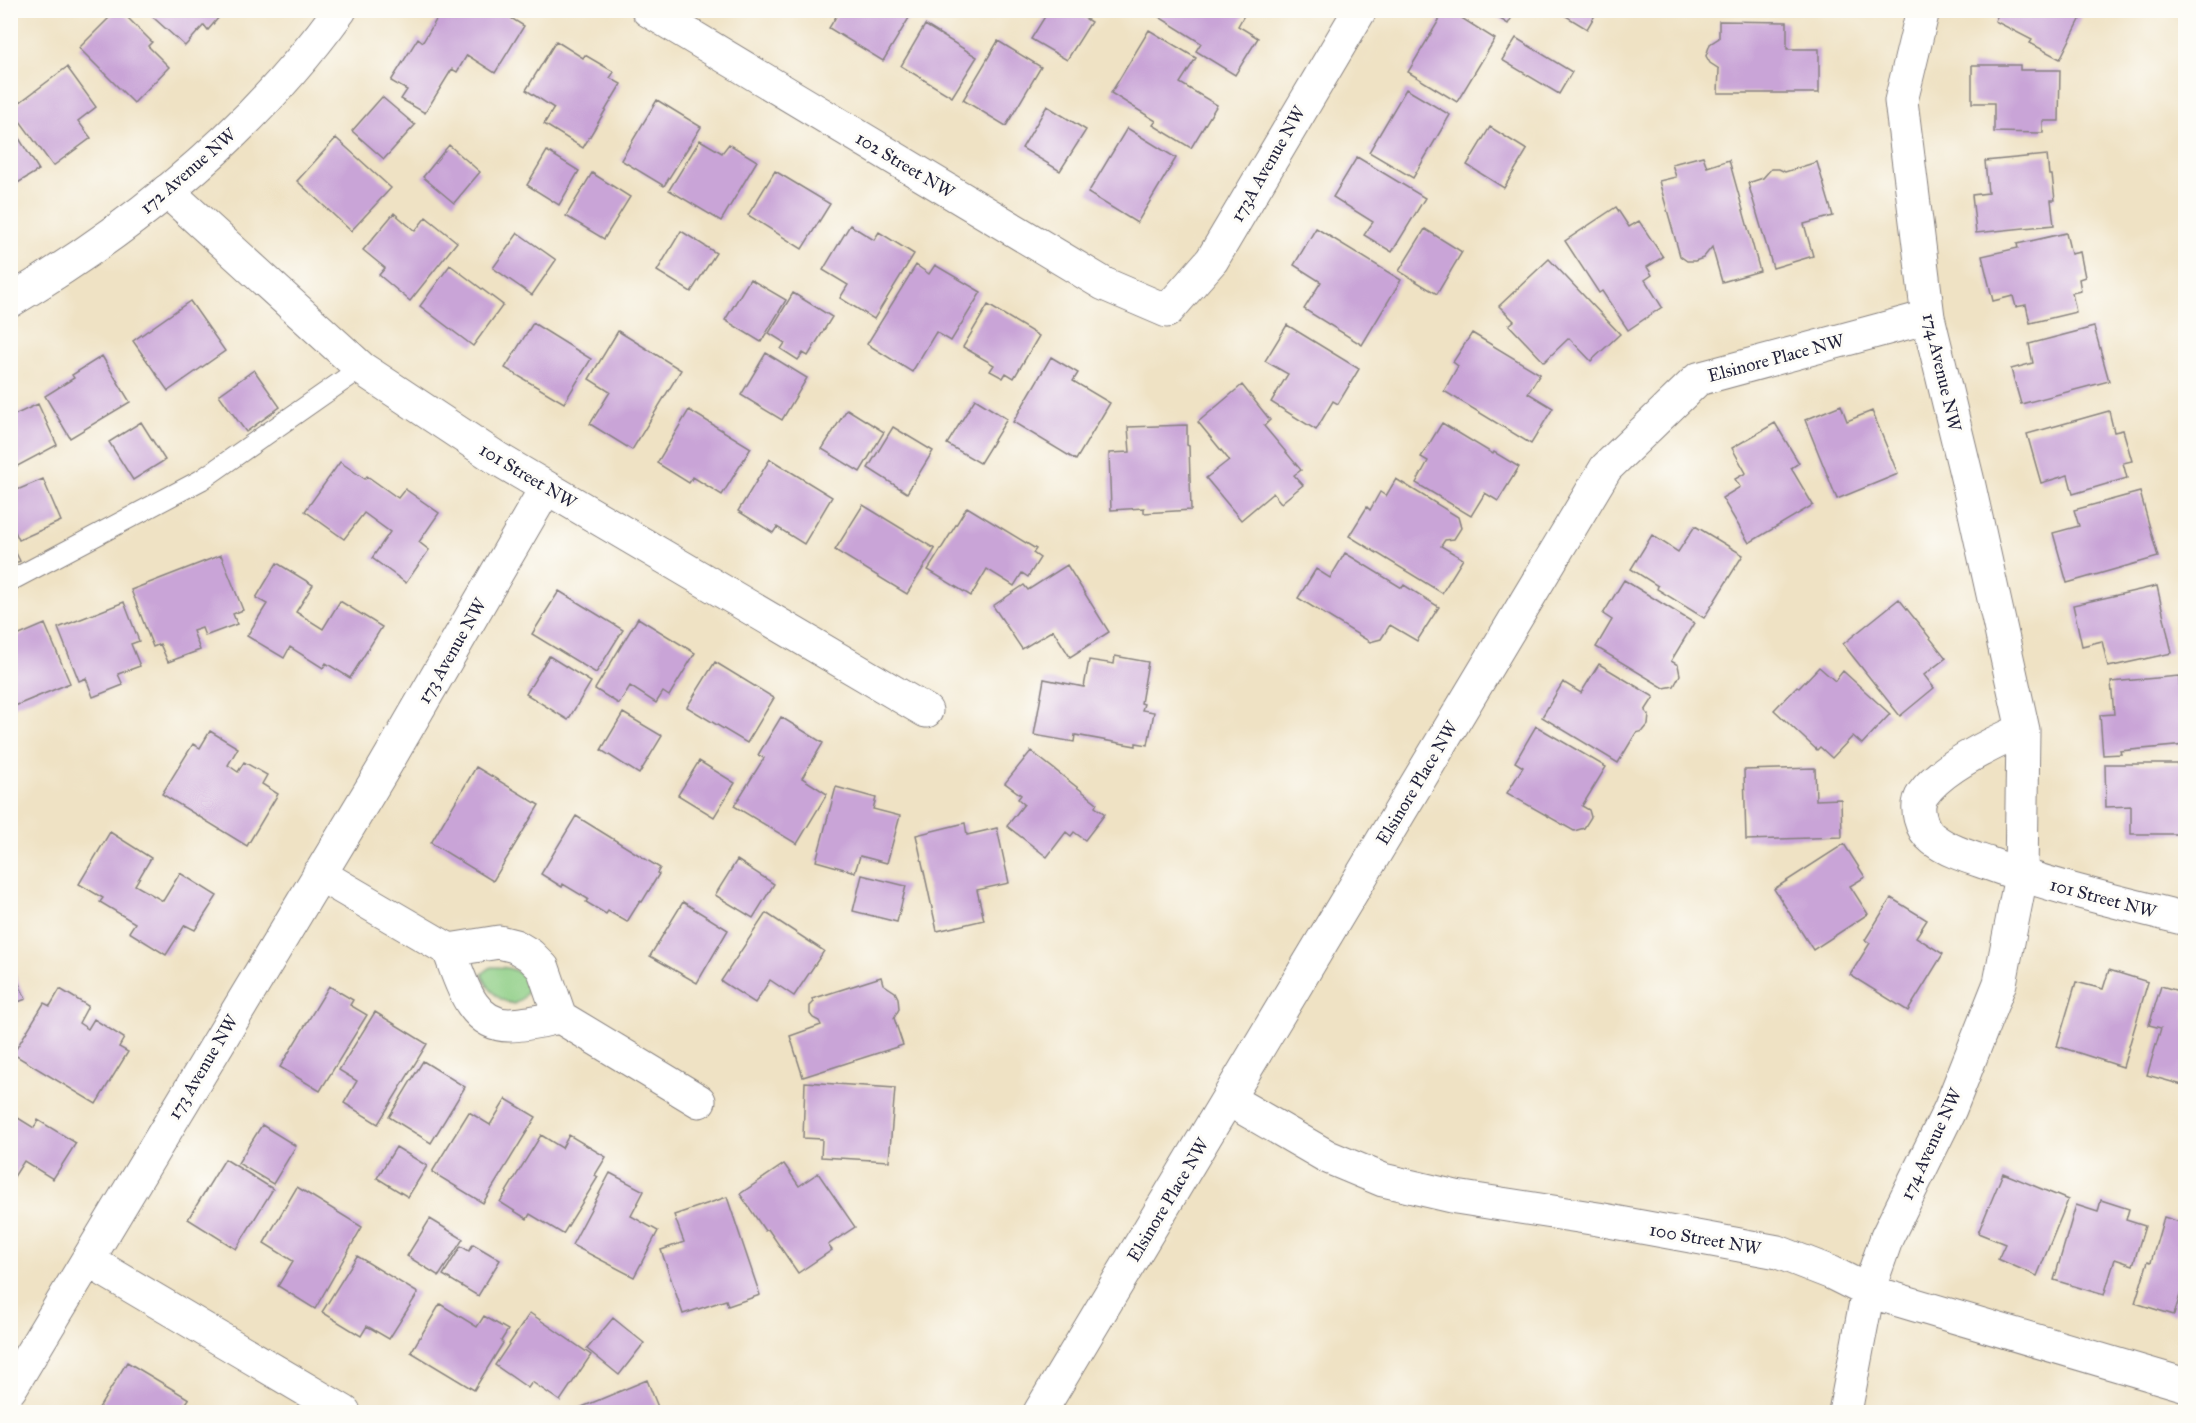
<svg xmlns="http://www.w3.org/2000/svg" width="2196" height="1423" font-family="'IM FELL Great Primer',serif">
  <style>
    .green { fill: #8ece85; stroke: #587860; stroke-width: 1.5 }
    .building { fill: #c9a4d7 }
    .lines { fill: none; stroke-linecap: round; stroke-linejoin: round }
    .lane-casing { stroke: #888280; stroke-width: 22 }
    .street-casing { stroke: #888280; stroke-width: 35 }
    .secondary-casing { stroke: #888280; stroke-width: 35 }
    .lane { stroke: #fff; stroke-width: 20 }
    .street { stroke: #fff; stroke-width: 33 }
    .secondary { stroke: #fff; stroke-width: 33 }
    .labels { text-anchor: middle; stroke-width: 6; stroke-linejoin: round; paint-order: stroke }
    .street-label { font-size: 18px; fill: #22223b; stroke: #fdfcf7 }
  </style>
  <rect width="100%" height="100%" fill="#fdfcf7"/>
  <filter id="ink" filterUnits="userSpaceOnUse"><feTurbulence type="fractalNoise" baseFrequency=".0167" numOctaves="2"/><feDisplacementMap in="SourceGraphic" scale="12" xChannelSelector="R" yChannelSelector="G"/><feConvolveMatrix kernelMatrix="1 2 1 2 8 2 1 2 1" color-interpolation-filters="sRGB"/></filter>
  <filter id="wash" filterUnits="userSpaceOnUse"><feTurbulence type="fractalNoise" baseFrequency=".008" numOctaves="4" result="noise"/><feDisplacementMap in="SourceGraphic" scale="24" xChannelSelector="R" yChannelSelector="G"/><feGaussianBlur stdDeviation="1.35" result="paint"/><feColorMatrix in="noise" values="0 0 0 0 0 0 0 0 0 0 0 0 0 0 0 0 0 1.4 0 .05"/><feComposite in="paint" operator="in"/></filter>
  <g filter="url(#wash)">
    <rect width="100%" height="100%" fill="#efe2c4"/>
    <!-- green -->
    <path class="green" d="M491 967C500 967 508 967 516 971 533 980 530 997 514 1004 497 1001 488 989 482 974Z"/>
    <g id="blocks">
      <!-- building -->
      <path class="building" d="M117 10H120L152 42 148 46 169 67 134 103 79 48Z
        M145 10H225L208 30 204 25 185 46Z
        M442 10H498L524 26 495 73 467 55 457 72 452 69 425 113 401 99 407 90 391 81 418 38 423 42Z
        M840 10H897L909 18 883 61 829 28Z
        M1049 10H1072L1091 22 1067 60 1031 39Z
        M1148 10H1247L1238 26 1258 38 1235 75 1196 51 1201 43Z
        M1445 10H1449L1495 39 1457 102 1408 72Z
        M1486 10H1516L1508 24Z
        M1556 10H1598L1587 29Z
        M2000 10H2085L2060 59 2030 43 2032 40 1995 21Z
        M1719 21 1787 22V49H1819V93H1718L1719 69 1710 63 1706 56 1710 44 1719 38Z
        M925 25 977 57 952 97 901 66Z
        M1149 30 1196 58 1180 83 1217 105 1191 148 1153 125 1156 121 1111 93Z
        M1516 38 1572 72 1559 94 1502 60Z
        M556 41 583 58 585 55 614 72 610 78 621 84 583 148 544 124 554 108 526 90Z
        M998 41 1041 67 1006 126 963 100Z
        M1972 65H2020V70H2060L2059 121H2043V133L1994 132V103H1972Z
        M67 67 96 107 78 121 91 138 53 166 11 109Z
        M1406 89 1450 115 1413 178 1369 152Z
        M382 97 415 125 384 159 352 131Z
        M657 100 701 127 664 186 621 160Z
        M1047 106 1086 130 1060 171 1022 148Z
        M10 124 39 170 11 187 14 190 10 192Z
        M1490 127 1527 150 1504 188 1467 165Z
        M1127 128 1176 158 1137 223 1088 193Z
        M336 138 391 188 351 231 297 181Z
        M700 140 722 153 729 144 757 161 721 221 669 190Z
        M449 145 480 172 454 203 423 177Z
        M547 151 579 171 559 205 527 185Z
        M2047 155 2049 175H2052L2055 200H2051L2054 225 1976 233 1972 195 1988 193 1985 161Z
        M1703 156 1707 167 1729 160 1760 271 1722 282 1712 247 1703 258 1695 261H1687L1680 256 1659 181 1676 177 1672 164Z
        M1357 157 1425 198 1392 252 1364 235 1373 222 1333 197Z
        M1817 162 1833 216 1804 224 1813 256 1773 268 1748 183 1763 178 1771 169H1779L1785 172Z
        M775 171 830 204 802 249 748 215Z
        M592 173 630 197 604 239 566 216Z
        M1616 207 1629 227 1639 221 1663 257 1647 267 1652 275 1645 280 1662 307 1628 330 1602 291 1599 293 1565 241Z
        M394 213 415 231 426 217 457 242 410 301 379 275 385 268 363 250Z
        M850 225 874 240 879 232 914 254 874 319 840 298 848 285 823 270Z
        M1316 228 1401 280 1362 345 1304 309 1321 282 1294 265Z
        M1425 229 1462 252 1437 294 1399 271Z
        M681 231 716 253 691 292 657 271Z
        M518 233 556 260 532 295 493 268Z
        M2066 233 2071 254 2080 252 2085 277 2079 279 2081 291 2072 293 2076 312 2030 323 2026 305 2016 307 2013 296 1993 301 1982 256 2018 248 2017 244Z
        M1549 259 1620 334 1591 361 1569 338 1544 362 1509 325 1514 321 1499 306Z
        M450 265 503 305 473 346 420 306Z
        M916 265 929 274 935 265 981 292 951 341 936 332 912 372 867 344Z
        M750 279 786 300 761 342 725 320Z
        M793 293 832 317 808 356 803 353 798 360 781 349 785 343 769 333Z
        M190 301 225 351 168 391 133 341Z
        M988 305 1039 336 1014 378 1006 373 1003 378 990 371 994 365 963 347Z
        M533 323 591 359 564 403 505 368Z
        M1287 325 1359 369 1338 404 1333 401 1316 430 1271 402 1288 374 1265 361Z
        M2094 327 2109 381 2021 404 2011 369 2033 363 2029 344Z
        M618 331 681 370 632 450 590 424 610 392 589 379Z
        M1472 333 1540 374 1528 393 1553 408 1531 444 1444 391 1458 366 1453 362Z
        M766 353 807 378 782 420 741 395Z
        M102 356 130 402 70 438 45 396 74 378 72 375Z
        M1051 357 1078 373 1073 381 1110 403 1076 460 1013 422Z
        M254 370 280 407 246 432 219 395Z
        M1242 385 1270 420 1264 426 1301 470 1294 475 1303 485 1281 503 1273 493 1241 520 1206 478 1229 460 1198 422Z
        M975 399 1007 419 980 463 947 444Z
        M38 404 57 445 10 470V417Z
        M1841 405 1847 421 1872 411 1898 474 1837 499 1805 420Z
        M847 409 884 432 860 472 822 449Z
        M689 410 751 448 722 495 693 477 689 483 657 463Z
        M2109 411 2114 432 2123 430 2132 461 2123 463 2127 478 2073 494 2068 475 2041 483 2027 434Z
        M141 422 165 460 133 480 109 442Z
        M1442 423 1493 454 1494 452 1519 467 1498 501 1485 493 1471 516 1416 483 1428 461 1421 457Z
        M1775 423 1799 463 1791 468 1813 505 1749 543 1722 498 1740 487 1735 479 1746 473 1732 448Z
        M1187 425V445L1189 446 1191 510 1144 513V508L1111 510 1109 453 1130 452 1128 427Z
        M893 427 933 451 907 493 868 468Z
        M770 459 832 497 804 544 777 527 773 533 738 511Z
        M340 462 365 479 367 476 398 498 405 489 439 513 419 542 429 550 406 583 372 558 390 532 364 513 344 539 305 511Z
        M43 479 61 521 19 540 10 521V493Z
        M1396 479 1458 517 1461 528 1454 539 1445 540 1441 546 1463 559 1442 593 1349 536 1367 507 1370 510 1380 492 1386 496Z
        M2140 492 2158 557 2067 583 2053 533 2079 526 2074 510Z
        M863 505 935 549 907 594 835 550Z
        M967 507 1036 549 1033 553 1040 558 1028 577 1022 573 1014 586 987 569 971 596 928 570Z
        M1695 526 1743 555 1704 618 1657 589 1658 586 1631 569 1652 535 1678 552Z
        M10 541 20 561 10 565Z
        M1345 553 1402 588 1404 585 1439 607 1417 641 1390 625 1381 639 1370 642 1298 598 1316 569 1330 578Z
        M221 555 243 610 233 614 237 624 205 636 202 628 193 631 200 650 168 662 160 644 153 647 131 590Z
        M277 563 313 585 296 612 323 629 340 601 382 627 350 678 326 663 323 668 290 647 284 658 247 636 267 604 256 598Z
        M1067 565 1109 632 1070 657 1053 630 1022 649 993 606 1024 585 1028 590Z
        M1624 580 1694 623 1671 661 1678 665 1680 675 1674 686 1664 688 1596 647 1612 620 1603 614Z
        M2157 586 2172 653 2108 667 2102 641 2082 646 2073 605Z
        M559 591 623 630 596 673 532 634Z
        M1899 599 1946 658 1924 675 1934 688 1900 716 1843 644Z
        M124 602 139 641 131 644 140 666 118 674 123 685 93 697 86 678 79 681 58 628Z
        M638 618 695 653 669 696 663 692 656 703 630 686 619 704 595 689Z
        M45 624 70 683 10 708V639Z
        M549 656 591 682 568 720 526 694Z
        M1115 656 1148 662 1141 703 1144 704 1142 710 1154 712 1148 745 1136 743V746L1075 735 1074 742 1034 735 1044 679 1084 687 1089 660 1114 664Z
        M715 662 774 698 747 743 687 707Z
        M1599 664 1654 697 1645 711 1649 715 1648 725 1643 731 1636 733 1618 763 1542 717 1563 682 1581 693Z
        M1819 667 1835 681 1843 671 1890 714 1862 744 1853 736 1832 758 1820 747 1817 750 1774 710 1797 686 1799 688Z
        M2179 676 2180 695 2186 694V745L2120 751 2121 754 2103 755 2100 715 2114 714 2111 682Z
        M623 713 662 736 639 774 601 750Z
        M781 717 823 743 802 778 827 794 797 844 734 806 764 758 758 755Z
        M1536 726 1606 767 1582 806 1589 810 1591 817 1584 828 1574 831 1507 793 1523 767 1515 762Z
        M210 731 238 748 228 765 238 772 244 762 267 775 262 784 278 794 247 846 162 794 193 744 200 748Z
        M1031 751 1097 803 1095 807 1105 814 1085 840 1074 832 1071 836 1066 832 1047 857 1007 826 1024 804 1018 799 1021 795 1005 783Z
        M699 761 735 783 714 817 678 795Z
        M2105 764H2186V834H2131V806L2106 807Z
        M476 767 539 805 493 881 431 843Z
        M1815 768 1816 800 1841 799 1842 837 1746 840 1744 770Z
        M836 787 876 798 873 809 900 816 887 863 860 856 855 872 816 861Z
        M576 816 660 868 657 873 659 874 642 902 640 901 627 922 608 911 606 914 586 902 588 899 563 884 562 887 541 874Z
        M965 823 967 835 997 828 1009 883 977 890 984 920 937 931 916 835Z
        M110 832 151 858 135 885 163 901 180 873 217 896 195 930 185 925 166 955 129 932 135 923 100 902 103 898 79 884Z
        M1844 844 1865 877 1850 886 1868 914 1813 950 1774 889Z
        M737 860 774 884 753 918 715 895Z
        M862 875 906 886 897 922 853 911Z
        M1891 898 1927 920 1916 937 1943 954 1908 1011 1850 975 1870 943 1865 940Z
        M683 902 728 930 697 983 650 956Z
        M766 913 824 951 794 996 770 980 755 1003 721 981Z
        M10 964 26 999 10 1005Z
        M2109 970 2148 982 2123 1067 2057 1046 2076 982 2103 989Z
        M881 977 883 984 895 992 898 998 899 1009 894 1018 903 1045 803 1077 790 1036 821 1025 819 1021 813 1018 810 1014V1006L814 1002 812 999Z
        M329 986 353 1000 350 1005 367 1015 320 1091 280 1067Z
        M2161 986 2186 993V1086L2147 1075 2161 1028 2149 1025Z
        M60 989 88 1006 79 1023 88 1029 94 1019 124 1038 119 1047 128 1052 96 1104 13 1054 44 1003 50 1006Z
        M375 1012 427 1044 378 1124 344 1103 357 1081 339 1070Z
        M423 1061 465 1087 431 1143 389 1117Z
        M805 1082 895 1088 889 1161 821 1157 822 1139 803 1138Z
        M506 1099 536 1117 483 1203 432 1172 469 1112 490 1125Z
        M10 1113 34 1128 38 1120 76 1143 53 1179 24 1161 10 1183Z
        M262 1125 296 1146 273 1184 238 1163Z
        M541 1135 562 1148 569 1135 606 1157 595 1175 598 1177 563 1234 530 1214 527 1219 500 1202Z
        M396 1147 427 1166 408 1197 377 1178Z
        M225 1159 273 1189 236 1249 188 1219Z
        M784 1164 799 1186 818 1173 855 1227 828 1245 832 1250 798 1273 768 1229 765 1231 740 1194Z
        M610 1173 644 1191 631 1216 658 1231 634 1277 572 1245Z
        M2003 1173 2068 1200 2037 1276 1998 1259 2005 1244 1978 1233Z
        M297 1187 362 1227 315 1309 278 1286 293 1261 264 1243Z
        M727 1197 760 1295 728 1306 726 1300 683 1314 661 1250 684 1242 674 1215Z
        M2101 1200 2129 1209 2126 1220 2145 1226 2133 1265 2115 1259 2104 1295 2054 1280 2076 1205 2098 1212Z
        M2164 1217 2186 1224V1294L2181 1292 2174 1315 2135 1303 2148 1261 2151 1262Z
        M430 1219 463 1239 439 1276 407 1256Z
        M473 1244 500 1260 478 1296 443 1275 461 1246 469 1251Z
        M357 1256 418 1293 389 1339 367 1326 361 1336 322 1312Z
        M440 1304 477 1327 484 1316 508 1330 501 1341 503 1343 474 1390 411 1352Z
        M530 1313 591 1355 560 1401 532 1382 528 1388 495 1365Z
        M613 1318 644 1343 619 1375 587 1349Z
        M127 1362 189 1399 180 1412H100L97 1411Z
        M647 1380 660 1412H570Z"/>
    </g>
  </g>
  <g filter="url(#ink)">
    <use href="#blocks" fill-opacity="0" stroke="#888280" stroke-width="1.5"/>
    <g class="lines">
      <!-- lane casing -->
      <g class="lane-casing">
        <path id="lane" d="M10 581 201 480 361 368"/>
      </g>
      <!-- street casing -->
      <g class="street-casing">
        <path id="street" d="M648 10 1104 284 1167 311 1212 260 1360 10
          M167 191 361 368 498 459 926 711
          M2023 730C1993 743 1942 767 1923 794 1914 807 1921 830 1933 839 1948 851 1969 857 1987 863 2052 887 2119 902 2186 919
          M319 874 449 950 499 942 515 946 530 955 543 968 560 1017 699 1101
          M449 950C460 978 470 1025 509 1025 526 1025 544 1020 560 1017
          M1228 1099 1328 1157 1383 1180 1456 1197 1598 1219 1778 1252 1832 1273 1868 1291 2186 1385
          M89 1261 344 1412
          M10 1389 382 771 546 488
          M1040 1412 1606 468 1698 379 1928 317
          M1845 1412 1868 1291 1887 1237 1950 1109 2000 983 2021 876 2023 730 1969 486 1928 317 1901 101 1923 10"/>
      </g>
      <!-- secondary casing -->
      <g class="secondary-casing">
        <path id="secondary" d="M10 301C136 226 253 130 340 10"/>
      </g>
      <!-- lane -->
      <use href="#lane" class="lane"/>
      <!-- street -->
      <use href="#street" class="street"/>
      <!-- secondary -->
      <use href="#secondary" class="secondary"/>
    </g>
  </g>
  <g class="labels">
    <!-- street labels -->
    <g class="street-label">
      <text transform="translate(1268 164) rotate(-60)" y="6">173A Avenue NW</text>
      <text transform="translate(905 165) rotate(31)" y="6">102 Street NW</text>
      <text transform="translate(188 171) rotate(-41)" y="6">172 Avenue NW</text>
      <text transform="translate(1776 358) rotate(-15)" y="6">Elsinore Place NW</text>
      <text transform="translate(1942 372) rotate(77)" y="6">174 Avenue NW</text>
      <text transform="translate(528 476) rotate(31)" y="6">101 Street NW</text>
      <text transform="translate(452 651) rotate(-60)" y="6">173 Avenue NW</text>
      <text transform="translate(1417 783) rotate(-59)" y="6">Elsinore Place NW</text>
      <text transform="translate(2103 898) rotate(15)" y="6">101 Street NW</text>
      <text transform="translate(203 1067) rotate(-59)" y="6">173 Avenue NW</text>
      <text transform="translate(1931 1144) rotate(-65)" y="6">174 Avenue NW</text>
      <text transform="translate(1168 1200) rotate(-59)" y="6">Elsinore Place NW</text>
      <text transform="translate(1705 1239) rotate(10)" y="6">100 Street NW</text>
    </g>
  </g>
  <!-- margin -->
  <rect width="2196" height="1423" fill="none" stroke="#fdfcf7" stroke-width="36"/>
</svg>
